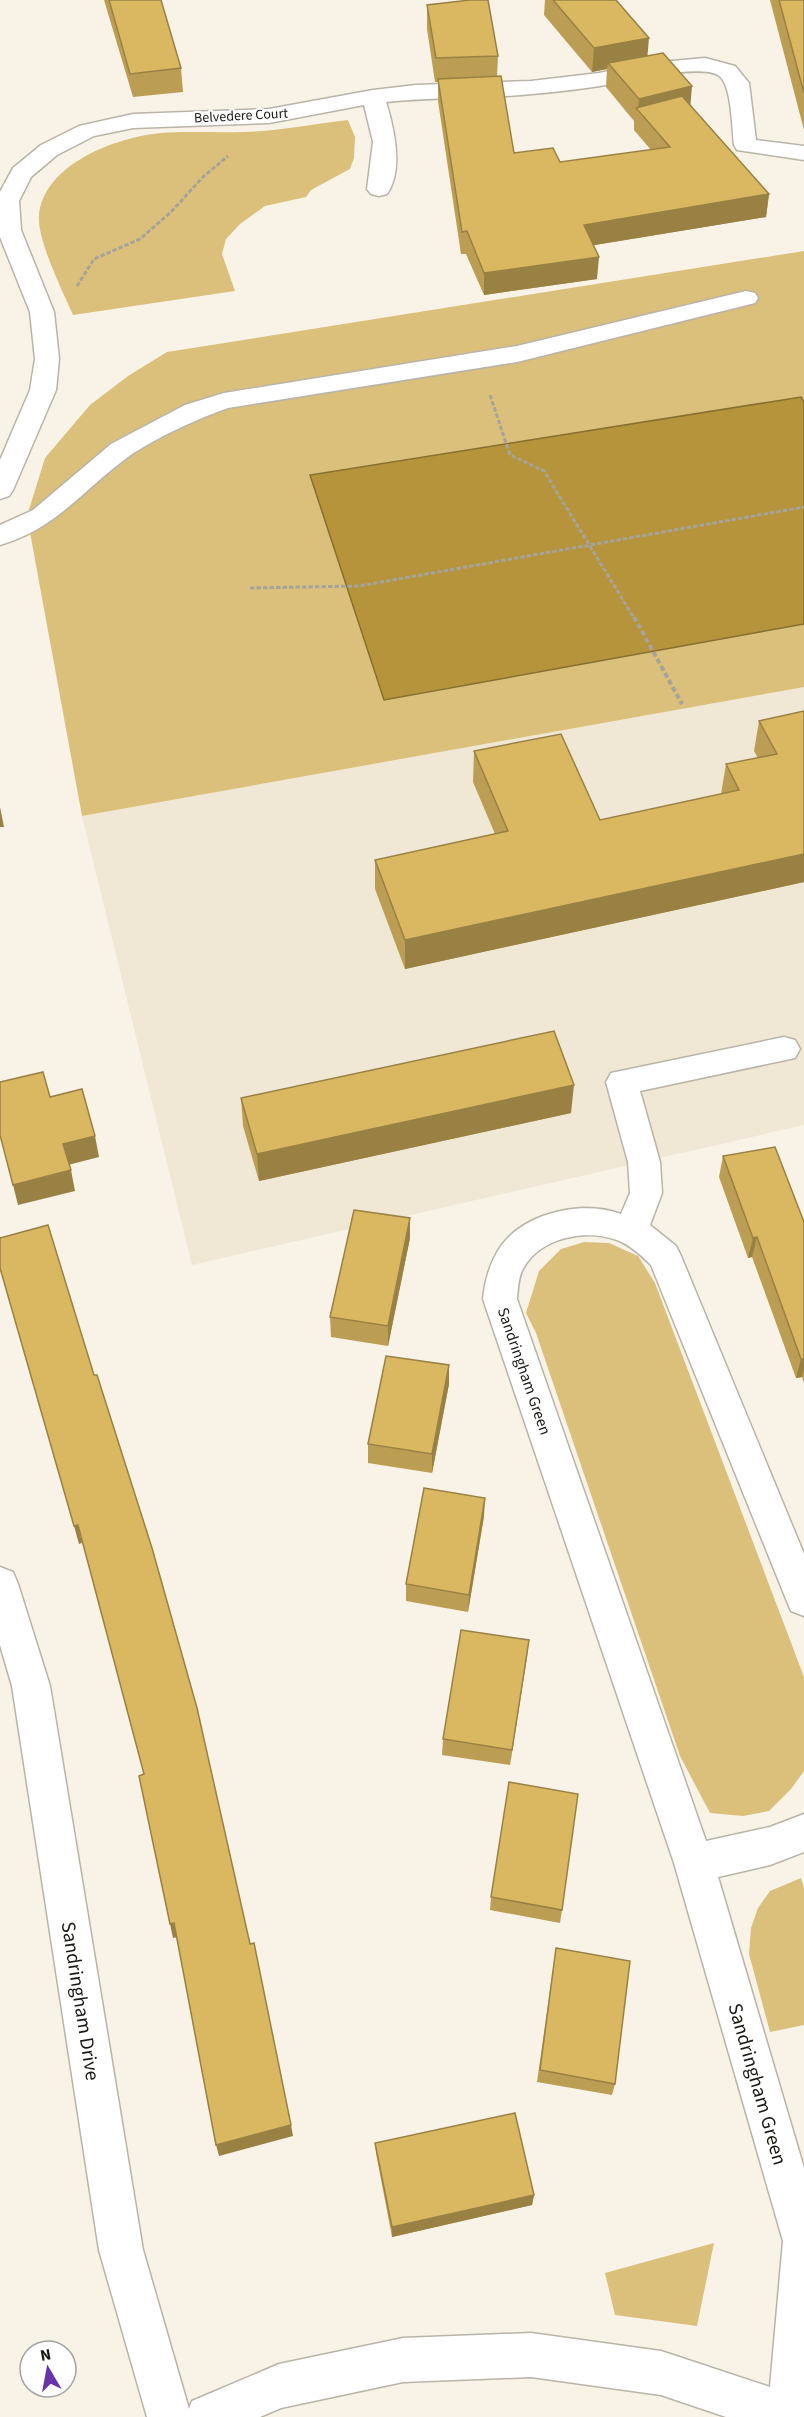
<svg xmlns="http://www.w3.org/2000/svg" width="804" height="2417" font-family="'Source Sans 3',sans-serif">
  <style>
    .built { fill: #f0e8d4 }
    .green { fill: #dbc07c }
    .water { fill: #b5943c; stroke: #876f30; stroke-width: 1.5 }
    .lines { fill: none; stroke-linecap: round; stroke-linejoin: round }
    .minor-casing { stroke: #b9b4a8; stroke-width: 3 }
    .path-far1 { stroke: #a7a399; stroke-width: 3; stroke-dasharray: 4.5 2; stroke-linecap: butt }
    .path { stroke: #a7a399; stroke-width: 4; stroke-dasharray: 5 3; stroke-linecap: butt }
    .minor { fill: #fff; fill-rule: evenodd }
    .wall { fill: #bb9e53 }
    .shaded-wall { fill: #998144 }
    .building { fill: #dab861; stroke: #998144; stroke-width: 1.5 }
    .labels { text-anchor: middle; stroke-width: 4.5; stroke-linejoin: round; paint-order: stroke }
    .far-street-label { font-size: 14px; fill: #1b1914; stroke: #fff }
    .street-label { font-size: 16px; fill: #1b1914; stroke: #fff }
    .near-street-label { font-size: 20px; fill: #1b1914; stroke: #fff }
  </style>
  <rect width="100%" height="100%" fill="#f9f3e7"/>
  <!-- built -->
  <path class="built" d="M804 687V1125L192 1265 82 816Z"/>
  <!-- green -->
  <path class="green" d="M348 120 355 137 354 158 350 169 311 190 306 197 265 206 240 224 226 239 222 254 235 291 73 315C63 292 37 240 39 216 43 164 117 137 161 133 189 131 216 133 244 132 279 131 313 124 348 120Z
    M804 251V687L82 816 27 516 45 458 90 405 128 376 167 352Z
    M584 1242 609 1243 638 1256 655 1283 804 1677V1771L791 1789 769 1811 743 1816 710 1813 680 1756 536 1333 526 1313 539 1271 561 1249Z
    M801 1878 804 1888V2025L770 2032 749 1954 751 1928 758 1908 770 1891Z
    M714 2243 697 2326 615 2315 605 2273Z"/>
  <!-- water -->
  <path class="water" d="M801 397 804 402V624L384 700 310 475Z"/>
  <g class="lines">
    <!-- minor casing -->
    <g class="minor-casing">
      <path id="minor" d="M705 58 735 66 749 83 756 140 804 146V160L737 150 734 145C732 129 732 83 718 75 701 66 652 76 632 80 599 87 566 91 532 94 484 99 435 97 386 102 394 128 404 170 387 194L379 196 371 194 367 189 373 142 364 105 269 123 133 128 94 136 57 155 31 177 19 201 21 230 54 312 59 359 56 390 13 490 9 496 0 499V460L30 390 35 359 30 312 0 237V192L13 168 41 145 79 126 133 114 269 109 373 90 416 85 531 81 599 73 650 63Z
        M746 291 755 293 758 298 755 303 517 362 228 408C199 418 153 439 128 457 84 489 56 529 0 545V525L33 510 111 444 185 405 224 393 517 346Z
        M784 1037 795 1040 800 1049 795 1058 640 1091 660 1162 662 1193 650 1225 676 1246 681 1256 804 1554V1616L791 1611 786 1599 651 1265C641 1255 630 1245 617 1240 586 1229 542 1237 524 1267 518 1276 518 1289 517 1299L706 1841 770 1827 804 1814V1852L770 1865 718 1877 804 2168V2417H726L661 2395 531 2377 403 2382 281 2408 260 2417H147L99 2250 12 1686 0 1645V1567L13 1572 18 1584 50 1686 143 2250 189 2409 192 2401 279 2364 403 2338 531 2333 661 2351 770 2387 783 2241 674 1863 483 1299C485 1280 490 1262 501 1246 526 1212 583 1200 621 1214L630 1193 628 1162 606 1082 611 1073Z"/>
    </g>
    <!-- path-far1 -->
    <path class="path-far1" d="M77 286 94 259 140 239 171 212 203 177 228 156
      M490 395 510 455 544 471 634 618
      M250 588 359 586 804 507"/>
    <!-- path -->
    <path class="path" d="M634 617 682 704"/>
    <!-- minor -->
    <use href="#minor" class="minor"/>
  </g>
  <!-- wall -->
  <path class="wall" d="M104 0H161L181 68 183 92 133 97Z
    M545 0H616L647 56 769 194 766 217 594 245 597 279 484 295 466 254H461L438 101V82H435L427 29V5L498 56 497 76 514 153 560 162 651 150 634 130V121L606 87 607 69 592 72 544 15Z
    M770 0H804V130Z
    M804 711V882L405 969 375 889V860L495 834 473 782 474 751 600 820 721 794 726 764 758 758 754 751 759 721Z
    M241 1098 571 1113 259 1181 243 1126Z
    M723 1156 804 1222V1383L802 1377 796 1378 752 1257 748 1258 719 1177Z
    M410 1238 388 1346 331 1337 330 1317Z
    M449 1365V1384L432 1473 368 1463V1444Z
    M484 1516 468 1612 406 1601V1584Z
    M529 1640 510 1765 442 1755 443 1739Z
    M491 1897 562 1910 560 1923 490 1910Z
    M556 1948 615 2084 612 2095 537 2082Z
    M375 2143 534 2195 532 2205 392 2237 376 2153Z"/>
  <!-- shaded-wall -->
  <path class="shaded-wall" d="M649 38 647 61 608 63 607 69 592 72 594 48Z
    M692 86 690 110H638L639 99Z
    M769 194 766 217 583 247 584 225Z
    M599 257 597 279 484 295V273Z
    M0 807 4 827H0Z
    M804 854V882L405 969V940Z
    M574 1085 571 1113 259 1181 257 1154Z
    M95 1136 99 1157 68 1165 63 1144Z
    M71 1170 75 1191 18 1205 13 1185Z
    M410 1218V1238L388 1346V1326Z
    M757 1237 752 1257 748 1258 753 1238Z
    M801 1359H804V1369L802 1377 796 1378Z
    M449 1365V1384L432 1473V1454Z
    M485 1498 484 1516 468 1612 469 1595Z
    M78 1525 82 1543 79 1544 74 1526Z
    M529 1640 527 1657 510 1765 512 1750Z
    M174 1923 178 1937 173 1938 170 1924Z
    M291 2125 293 2136 219 2156 216 2145Z
    M534 2195 532 2205 392 2237V2227Z"/>
  <!-- building -->
  <path class="building" d="M109 0H161L181 68 130 74Z
    M470 0H488L498 56 436 58 427 5Z
    M553 0H616L649 38 594 48Z
    M779 0H804V93Z
    M663 53 692 86 639 99 608 63Z
    M501 76 514 153 553 148 560 162 670 147 636 108 682 96 769 194 584 225 599 257 484 273 467 231 462 232 438 79Z
    M804 711V854L405 940 375 860 508 831 474 751 561 734 600 820 739 790 726 764 777 754 759 721Z
    M554 1031 574 1085 257 1154 241 1098Z
    M43 1072 50 1097 82 1089 95 1136 63 1144 71 1170 13 1185 0 1135V1082Z
    M775 1147 804 1222V1359H801L757 1237 753 1238 723 1156Z
    M354 1210 410 1218 388 1326 330 1317Z
    M48 1225 94 1375H97L152 1548 197 1708 250 1944 254 1943 291 2125 216 2145 174 1923 170 1924 139 1776 144 1774 78 1525 74 1526 0 1268V1238Z
    M386 1356 449 1365 432 1454 368 1444Z
    M424 1488 485 1498 469 1595 406 1584Z
    M461 1630 529 1640 512 1750 443 1739Z
    M509 1782 578 1794 562 1910 491 1897Z
    M556 1948 630 1961 615 2084 540 2070Z
    M515 2113 534 2195 392 2227 375 2143Z"/>
  <g class="labels">
    <!-- far-street labels -->
    <g class="far-street-label">
      <text transform="translate(241 115) rotate(-3)" y="5">Belvedere Court</text>
    </g>
    <!-- street labels -->
    <g class="street-label">
      <text transform="translate(525 1371) rotate(71)" y="6">Sandringham Green</text>
    </g>
    <!-- near-street labels -->
    <g class="near-street-label">
      <text transform="translate(81 2001) rotate(81)" y="7">Sandringham Drive</text>
      <text transform="translate(758 2084) rotate(74)" y="7">Sandringham Green</text>
    </g>
  </g>
  <!-- north arrow -->
  <g transform="translate(48 2369) rotate(350)"><circle r="28" fill="#ffffff" stroke="#a4a3a1" stroke-width="1.5"/>
  <path d="M0-4.5L10 22L0 15L-10 22Z" fill="#6734ab"/>
  <text y="-9" font-size="16" font-weight="bold" text-anchor="middle" fill="#1b1914">N</text>
  </g>
</svg>
